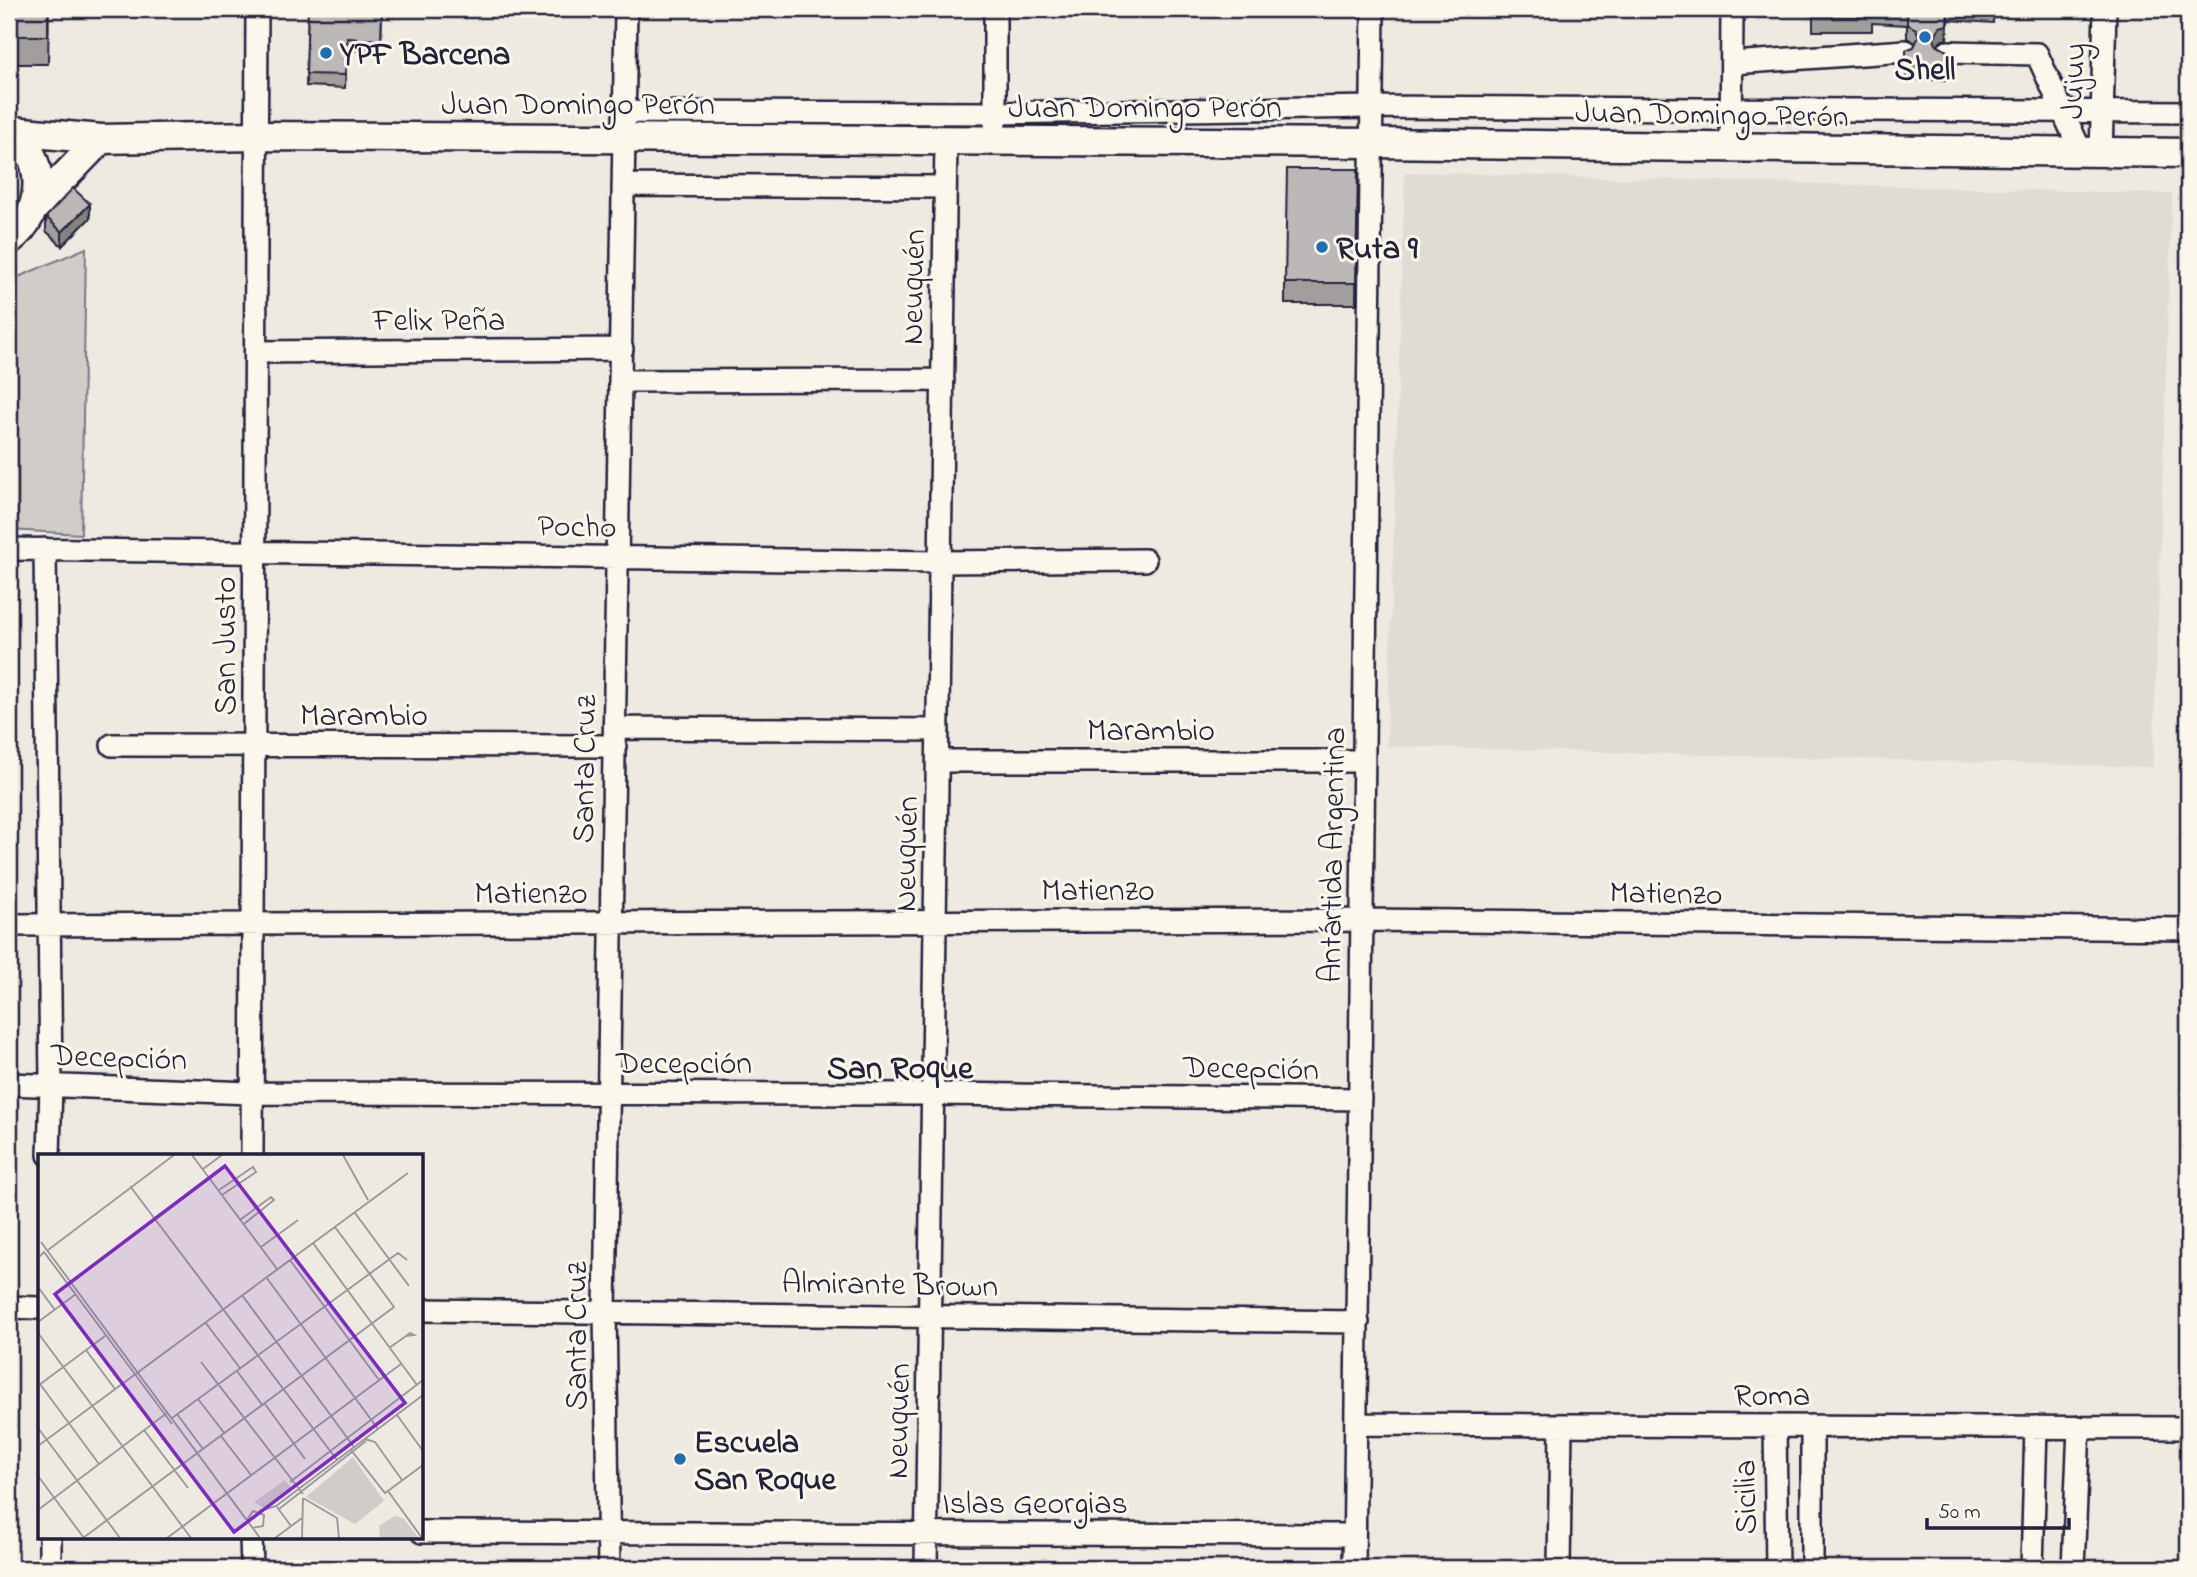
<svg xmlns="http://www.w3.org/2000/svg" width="2197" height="1577" font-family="'Indie Flower',sans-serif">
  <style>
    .built { fill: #dfdbd5 }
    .green { fill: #d0cdc9; stroke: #797882; stroke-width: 2 }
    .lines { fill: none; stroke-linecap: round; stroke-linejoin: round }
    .minor-casing { stroke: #22223b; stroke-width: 26 }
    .major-casing { stroke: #22223b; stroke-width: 33 }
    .minor { stroke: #fbf7ec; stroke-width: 21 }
    .major { stroke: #fbf7ec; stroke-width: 28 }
    .wall { fill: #a29e9e; stroke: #22223b; stroke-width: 2 }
    .shaded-wall { fill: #848181; stroke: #22223b; stroke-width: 2 }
    .building { fill: #bcb8b8; stroke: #22223b; stroke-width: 2 }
    .poi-dot { fill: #1f6fb2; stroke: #fbf7ec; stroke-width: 2.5 }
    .labels { text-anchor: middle; stroke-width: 6; stroke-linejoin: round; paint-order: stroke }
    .poi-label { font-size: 32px; font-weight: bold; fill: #22223b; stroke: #fbf7ec; text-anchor: start }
    .street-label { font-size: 32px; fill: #22223b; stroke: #fbf7ec }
    .neighbourhood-label { font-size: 33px; font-weight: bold; fill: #22223b; stroke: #fbf7ec }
    .inset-road { fill: none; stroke: #9c9a9f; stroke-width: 2 }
    .view { fill: #7b2cbf; fill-opacity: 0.15; stroke: #7b2cbf; stroke-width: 3.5 }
    .inset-edge { fill: none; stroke: #22223b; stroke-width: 3.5 }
  </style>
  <rect width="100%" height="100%" fill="#eeeae2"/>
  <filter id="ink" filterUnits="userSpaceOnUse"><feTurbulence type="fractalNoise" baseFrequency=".0143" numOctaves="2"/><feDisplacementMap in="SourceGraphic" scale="14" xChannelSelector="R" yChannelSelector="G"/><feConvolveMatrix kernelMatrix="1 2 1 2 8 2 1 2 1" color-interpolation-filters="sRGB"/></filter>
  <g filter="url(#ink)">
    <!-- built -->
    <path class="built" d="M1405 172 2172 194 2153 767 1387 746Z"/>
    <!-- green -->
    <path class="green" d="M86 248 81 534 9 530V281Z"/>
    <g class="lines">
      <!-- minor casing -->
      <g class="minor-casing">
        <path id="minor" d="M1947 52 2037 54 2082 154
          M1732 63 1906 51
          M626 112 995 113 1373 107 2188 112
          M995 124V9
          M1731 149 1732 9
          M2101 154 2105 9
          M625 185 944 187
          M256 352 622 349
          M621 381 943 380
          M9 549 940 562 1145 560
          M45 549 51 1084 49 1155
          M615 728 938 730
          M112 745 615 746
          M938 761H1364
          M9 925 1362 920 2188 929
          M9 1084 251 1093 933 1094 1360 1099
          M252 1155 257 9
          M9 1307 40 1308
          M422 1310 1358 1322
          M1356 1424 2188 1428
          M1775 1426 1777 1568
          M422 1532 1354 1535
          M50 1537V1568
          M251 1537 252 1568
          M609 1568 605 1311 626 9
          M926 1568 946 140
          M1354 1568 1373 9
          M1559 1568 1561 1425
          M1812 1568V1426
          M2032 1568 2036 1427
          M2073 1568 2079 1427"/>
      </g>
      <!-- major casing -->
      <g class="major-casing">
        <path id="major" d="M9 129C48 156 46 212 9 240
          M12 131 101 139 256 136 1372 143 2188 153
          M35 207 101 139"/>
      </g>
      <!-- minor -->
      <use href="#minor" class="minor"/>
      <!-- major -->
      <use href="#major" class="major"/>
    </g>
    <!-- wall -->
    <path class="wall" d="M9 9H49L48 64H9Z
      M308 9H382L381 52 347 50 345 88 306 86Z
      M1813 9H1994L1993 23 1948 20 1947 39 1940 41 1937 45 1947 51 1946 80H1906V50L1914 47 1916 43 1907 38V25L1872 23V31H1813Z
      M1358 169 1356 304H1285V283Z
      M46 217 90 218 62 246 46 231Z"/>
    <!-- shaded-wall -->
    <path class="shaded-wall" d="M1948 9 1947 39 1940 41 1934 51V37Z
      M90 204V218L62 246V232Z"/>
    <!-- building -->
    <path class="building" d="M9 9H48V36H9Z
      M308 9H382L381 40 347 38 345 75 306 74Z
      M1813 9H1872V17L1813 16Z
      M1872 9H1948L1947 25 1940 27 1934 37 1936 45 1947 51 1946 66 1906 65V50L1914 47 1919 36 1916 29 1907 24V11Z
      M1287 169H1358L1356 283H1285Z
      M73 188 90 204 62 232 46 217Z"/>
  </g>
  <!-- markers -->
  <g class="poi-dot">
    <circle cx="1925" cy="37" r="7"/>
    <circle cx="326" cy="53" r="7"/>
    <circle cx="1322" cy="247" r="7"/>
    <circle cx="680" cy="1459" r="7"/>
  </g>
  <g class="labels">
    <!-- poi labels -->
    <g class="poi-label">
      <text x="340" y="64">YPF Barcena</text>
      <text x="1925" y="79" text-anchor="middle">Shell</text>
      <text x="1336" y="258">Ruta 9</text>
      <text x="694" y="1452">Escuela<tspan x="694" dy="37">San Roque</tspan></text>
    </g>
    <!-- street labels -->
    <g class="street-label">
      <text transform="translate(2072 81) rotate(-88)" y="11">Jujuy</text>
      <text x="578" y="114">Juan Domingo Perón</text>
      <text x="1145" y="117">Juan Domingo Perón</text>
      <text transform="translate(1712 113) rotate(1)" y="11">Juan Domingo Perón</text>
      <text transform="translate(912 287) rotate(-89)" y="11">Neuquén</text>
      <text x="439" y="330">Felix Peña</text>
      <text transform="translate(577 525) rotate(1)" y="11">Pocho</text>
      <text transform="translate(224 646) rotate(-90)" y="11">San Justo</text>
      <text x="364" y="725">Marambio</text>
      <text x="1151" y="740">Marambio</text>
      <text transform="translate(583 769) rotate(-89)" y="11">Santa Cruz</text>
      <text transform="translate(905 854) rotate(-89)" y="11">Neuquén</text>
      <text transform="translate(1331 855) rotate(-89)" y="11">Antártida Argentina</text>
      <text x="1098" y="900">Matienzo</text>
      <text x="531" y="903">Matienzo</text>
      <text transform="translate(1666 892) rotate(1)" y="11">Matienzo</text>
      <text transform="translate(119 1056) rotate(2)" y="11">Decepción</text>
      <text x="684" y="1073">Decepción</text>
      <text transform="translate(1251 1067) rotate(1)" y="11">Decepción</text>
      <text transform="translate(890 1283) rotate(1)" y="11">Almirante Brown</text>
      <text transform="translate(575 1336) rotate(-90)" y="11">Santa Cruz</text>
      <text x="1772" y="1405">Roma</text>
      <text transform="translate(897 1421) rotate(-89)" y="11">Neuquén</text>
      <text transform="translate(1744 1497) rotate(-91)" y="11">Sicilia</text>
      <text x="1035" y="1513">Islas Georgias</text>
    </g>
    <!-- neighbourhood labels -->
    <g class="neighbourhood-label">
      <text x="900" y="1078">San Roque</text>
    </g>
  </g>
  <!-- overview -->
  <g transform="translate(38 1154)">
    <rect width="385" height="385" fill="#eeeae2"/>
    <path d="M315 303 346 347 317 370 268 343ZM247 326 253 334 226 354 216 348ZM357 362 365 364 381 384H342L341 372Z" fill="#d0cdc9"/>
    <path class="inset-road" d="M154 1 239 115M305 1 330 46M165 15 184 1M92 32 299 306M181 36 215 13 218 18 184 41M317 59 371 132M202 66 233 43 236 46 206 70M3 88 222 384M275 89 379 231M223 93 260 66M10 96 136 1M0 104 6 98 134 270M252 106 341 226M228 123 340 275M0 133 17 156M204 141 316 293M0 168 38 140M167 168 202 214M0 179 153 384M351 194 368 182 372 179 376 181 368 182M48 196 77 235M163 208 265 340M199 217 225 252M2 230 61 310M1 231 67 182M160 245 187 280M227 250 267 305M139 260 165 295M359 261 385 297M134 264 360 99 369 106M0 274 82 384M106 276 150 334M183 282 213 321M327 285 337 288 364 326M0 292 370 19M313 296 347 339 385 311M0 322 46 384M252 328 385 226M350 337 384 384M265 344 299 364 301 384M239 353 253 372M241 355 328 287M0 356 129 259M221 357 238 352 385 241M209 366 215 357 226 361 225 372 214 374M45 384 356 153 297 73M129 384 363 210M237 384 264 364M264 384 265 344"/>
    <path class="view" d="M187 12 367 249 196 378 17 140Z"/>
    <rect width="385" height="385" class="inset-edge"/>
  </g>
  <!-- margin -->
  <rect width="2197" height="1577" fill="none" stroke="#fbf7ec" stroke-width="35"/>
  <rect x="18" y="18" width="2162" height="1542" fill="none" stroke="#22223b" stroke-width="2.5" filter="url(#ink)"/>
  <!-- scale -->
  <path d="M1927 1518v10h142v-10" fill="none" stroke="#22223b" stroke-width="3.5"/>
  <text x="1938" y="1518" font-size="21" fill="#22223b" stroke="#fbf7ec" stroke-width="5" paint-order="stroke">50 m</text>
</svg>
